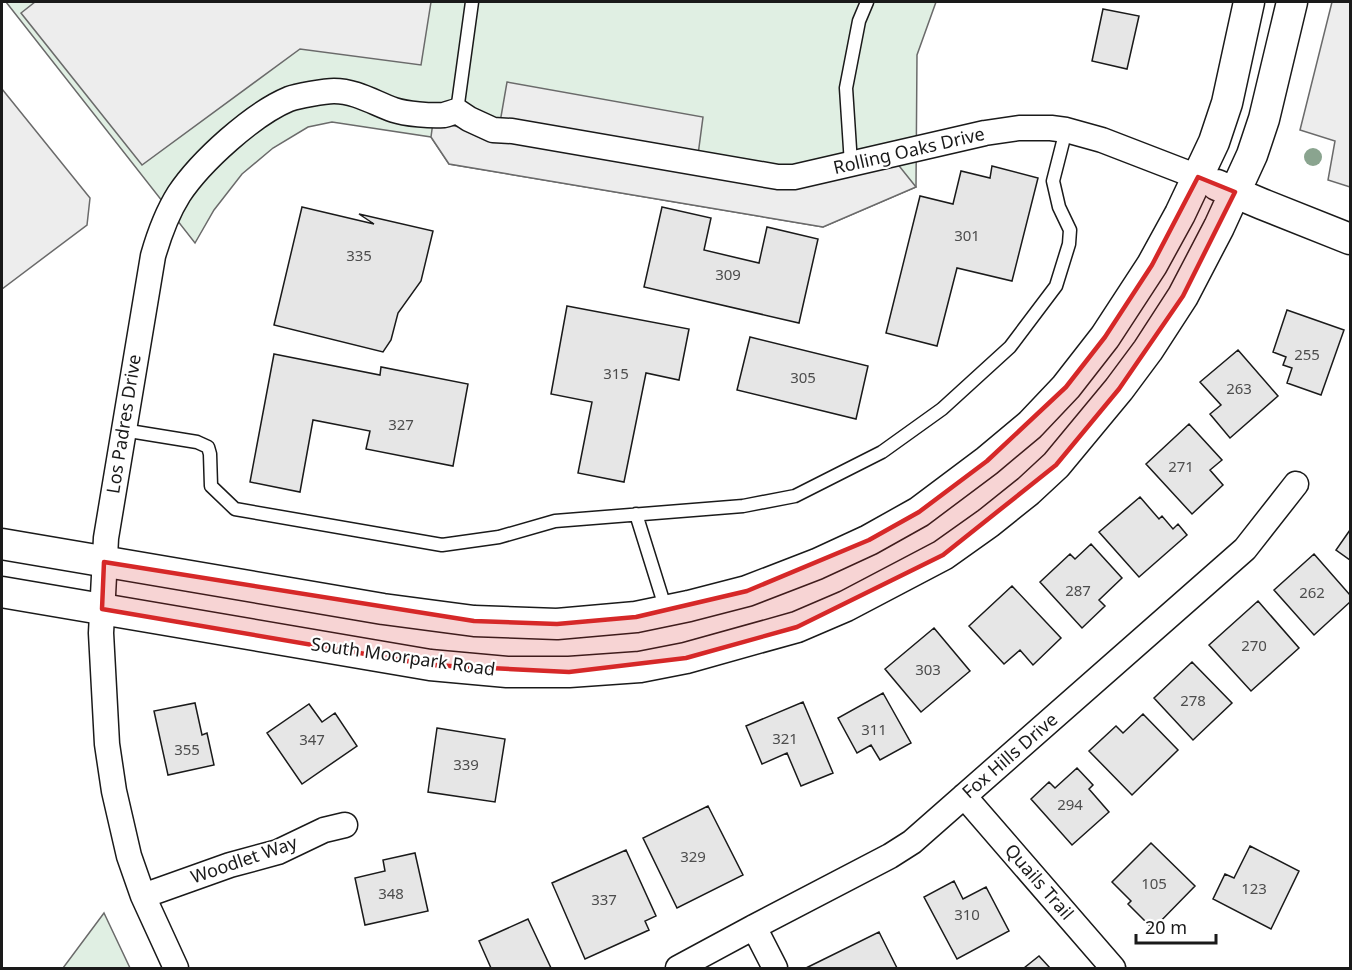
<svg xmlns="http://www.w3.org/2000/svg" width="1352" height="970" font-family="'Noto Sans',sans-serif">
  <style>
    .green { fill: #e0efe3; stroke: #6a6a6a; stroke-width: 1.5 }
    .parking { fill: #ededed; stroke: #6a6a6a; stroke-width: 1.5 }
    .building { fill: #e6e6e6; stroke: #1a1a1a; stroke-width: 1.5 }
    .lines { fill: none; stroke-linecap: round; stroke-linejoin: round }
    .service-casing { stroke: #1a1a1a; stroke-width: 15 }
    .minor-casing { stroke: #1a1a1a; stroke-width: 27 }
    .tertiary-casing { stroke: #1a1a1a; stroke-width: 33 }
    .service { stroke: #fff; stroke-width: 12 }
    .minor { stroke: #fff; stroke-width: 24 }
    .tertiary { stroke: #fff; stroke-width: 30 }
    .tree { fill: #8aa48f }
    .marked { fill: #d62828; fill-opacity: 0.2; stroke: #d62828; stroke-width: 4.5; stroke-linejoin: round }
    .labels { text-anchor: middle; stroke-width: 4.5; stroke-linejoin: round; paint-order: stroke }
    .number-label { font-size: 15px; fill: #4d4d4d }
    .street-label { font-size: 18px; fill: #1a1a1a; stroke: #fff }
  </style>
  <rect width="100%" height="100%" fill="#fff"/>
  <!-- green -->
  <path class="green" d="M6 2H936L917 55 916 187 823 227 449 164 431 137 332 122 308 127 273 148 242 174 214 210 195 243Z
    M104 913 130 968H63Z"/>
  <!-- parking -->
  <path class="parking" d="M35 2H431L421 65 300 49 142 165 21 13Z
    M1332 2H1350V187L1328 180 1335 141 1300 130Z
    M507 82 703 117 696 170 896 162 916 187 823 227 449 164 431 137 433 122 498 134Z
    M2 89 90 198 87 225 2 289Z"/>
  <!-- building -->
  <path class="building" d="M1103 9 1139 16 1127 69 1092 61Z
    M992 166 1038 178 1012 281 957 268 937 346 886 333 920 196 953 204 961 171 990 178Z
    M302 207 374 224 359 214 433 231 421 281 398 313 391 340 383 352 274 325Z
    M662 207 711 218 704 250 759 263 767 227 818 239 799 323 644 287Z
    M567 306 689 329 679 380 646 373 624 482 578 473 592 402 551 394Z
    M1287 310 1344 330 1321 395 1287 383 1292 368 1283 365 1286 357 1273 352Z
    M750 337 868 366 856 419 737 390Z
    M1238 350 1278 396 1230 438 1210 414 1221 405 1200 382Z
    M274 354 380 375 381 367 468 384 453 466 366 449 370 431 313 420 300 492 250 482Z
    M1189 424 1222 460 1210 470 1223 485 1192 514 1146 464Z
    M1140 497 1159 519 1162 516 1173 529 1178 524 1187 535 1139 577 1099 532Z
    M1350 530V560L1336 550Z
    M1091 544 1122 578 1099 600 1105 606 1082 628 1040 582 1070 554 1075 559Z
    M1314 554 1350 595V602L1314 635 1274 590Z
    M1012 586 1061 638 1033 665 1020 650 1004 664 969 626Z
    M1258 601 1299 648 1251 691 1209 645Z
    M934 628 970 671 921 712 885 669Z
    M1192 662 1232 703 1193 740 1154 698Z
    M883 693 911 743 880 760 871 745 857 753 838 718Z
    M803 702 833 773 801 786 787 753 762 764 746 726Z
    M195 703 202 735 207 733 214 765 168 775 154 711Z
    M309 704 322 722 335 713 357 746 302 784 267 733Z
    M1143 714 1178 750 1132 795 1089 751 1116 726 1123 733Z
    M437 728 505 739 495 802 428 792Z
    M1077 768 1093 785 1089 789 1109 812 1072 845 1031 799 1049 782 1055 788Z
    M708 806 743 875 677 908 643 838Z
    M1151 843 1195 886 1153 929 1128 904 1131 901 1112 882Z
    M1250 846 1299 871 1271 929 1213 899 1225 874 1234 878Z
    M626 850 656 916 645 921 649 930 585 959 552 883Z
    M415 853 428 911 365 925 355 878 385 871 383 860Z
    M954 881 963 899 986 887 1009 931 957 959 924 897Z
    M528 919 551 968H491L479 941Z
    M879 932 897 968H806Z
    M1039 956 1050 968H1024Z"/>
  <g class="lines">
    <!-- service casing -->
    <g class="service-casing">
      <path id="service" d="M457 111 472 2
        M851 164 846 88 859 21 867 2
        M123 430 197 442 208 447 210 454 211 486 235 509 442 545 499 537 555 521 743 506 795 496 882 452 942 409 1010 347 1056 286 1069 244 1070 230 1059 207 1053 181 1066 130
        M636 514 666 610"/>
    </g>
    <!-- minor casing -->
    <g class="minor-casing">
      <path id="minor" d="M964 796 1113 968
        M143 896 230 865 278 852 324 830 345 825
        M754 927 775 968
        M176 968 143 896 129 856 114 791 107 744 101 633 106 538 153 256C159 235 167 213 179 194 201 161 253 114 289 99 297 96 325 91 334 91 356 91 374 103 394 110 406 114 431 116 444 115 448 114 453 112 457 111L469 119 493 130 512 131 778 177H794L985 133 1019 128H1051L1066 130 1102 140 1198 177
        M678 968 754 927 890 856 912 842 1245 549 1296 484"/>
    </g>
    <!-- tertiary casing -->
    <g class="tertiary-casing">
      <path id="tertiary" d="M1217 185 1262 204 1350 239
        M2 544 383 609 474 621 557 624 636 617 689 606 747 591 817 564 869 540 919 512 987 461 1030 425 1066 387 1105 337 1152 265 1180 214 1214 142 1227 103 1249 2
        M2 592 430 665 507 672H569L640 667 686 658 797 627 846 606 943 555 988 523 1028 491 1056 465 1119 389 1148 350 1183 296 1219 227 1252 155 1264 119 1292 2"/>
    </g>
    <!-- service -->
    <use href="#service" class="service"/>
    <!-- minor -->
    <use href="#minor" class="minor"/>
    <!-- tertiary -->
    <use href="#tertiary" class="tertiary"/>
  </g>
  <!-- trees -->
  <circle class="tree" cx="1313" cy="157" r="9"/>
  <!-- marked area -->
  <path class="marked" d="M1198 177 1235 192 1183 296 1119 389 1056 465 943 555 797 627 686 658 569 672 430 665 102 609 104 562 474 621 557 624 636 617 747 591 869 540 919 512 987 461 1066 387 1105 337 1152 265Z"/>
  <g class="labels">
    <!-- number labels -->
    <g class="number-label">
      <text x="967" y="241">301</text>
      <text x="359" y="261">335</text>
      <text x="728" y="280">309</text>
      <text x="1307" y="360">255</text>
      <text x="616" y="379">315</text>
      <text x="803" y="383">305</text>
      <text x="1239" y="394">263</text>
      <text x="401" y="430">327</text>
      <text x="1181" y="472">271</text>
      <text x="1078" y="596">287</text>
      <text x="1312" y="598">262</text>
      <text x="1254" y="651">270</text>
      <text x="928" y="675">303</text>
      <text x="1193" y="706">278</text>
      <text x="874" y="735">311</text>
      <text x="785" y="744">321</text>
      <text x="312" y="745">347</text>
      <text x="187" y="755">355</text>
      <text x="466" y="770">339</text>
      <text x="1070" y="810">294</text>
      <text x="693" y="862">329</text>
      <text x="1154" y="889">105</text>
      <text x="1254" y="894">123</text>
      <text x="391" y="899">348</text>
      <text x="604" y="905">337</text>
      <text x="967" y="920">310</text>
    </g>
    <!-- street labels -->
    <g class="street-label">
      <text transform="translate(909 151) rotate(-13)" y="6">Rolling Oaks Drive</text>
      <text transform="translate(124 424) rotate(-81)" y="6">Los Padres Drive</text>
      <text transform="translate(403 657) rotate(8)" y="6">South Moorpark Road</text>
      <text transform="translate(1010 756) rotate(-41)" y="6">Fox Hills Drive</text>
      <text transform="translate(244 860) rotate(-19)" y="6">Woodlet Way</text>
      <text transform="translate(1039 882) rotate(49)" y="6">Quails Trail</text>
    </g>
  </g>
  <!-- border -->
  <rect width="1352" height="970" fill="none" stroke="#1a1a1a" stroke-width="6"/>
  <!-- scale -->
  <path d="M1136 934v9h80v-9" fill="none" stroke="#1a1a1a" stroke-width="3"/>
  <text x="1145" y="934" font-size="18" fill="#1a1a1a" stroke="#ffffff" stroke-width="4.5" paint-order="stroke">20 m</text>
</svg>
